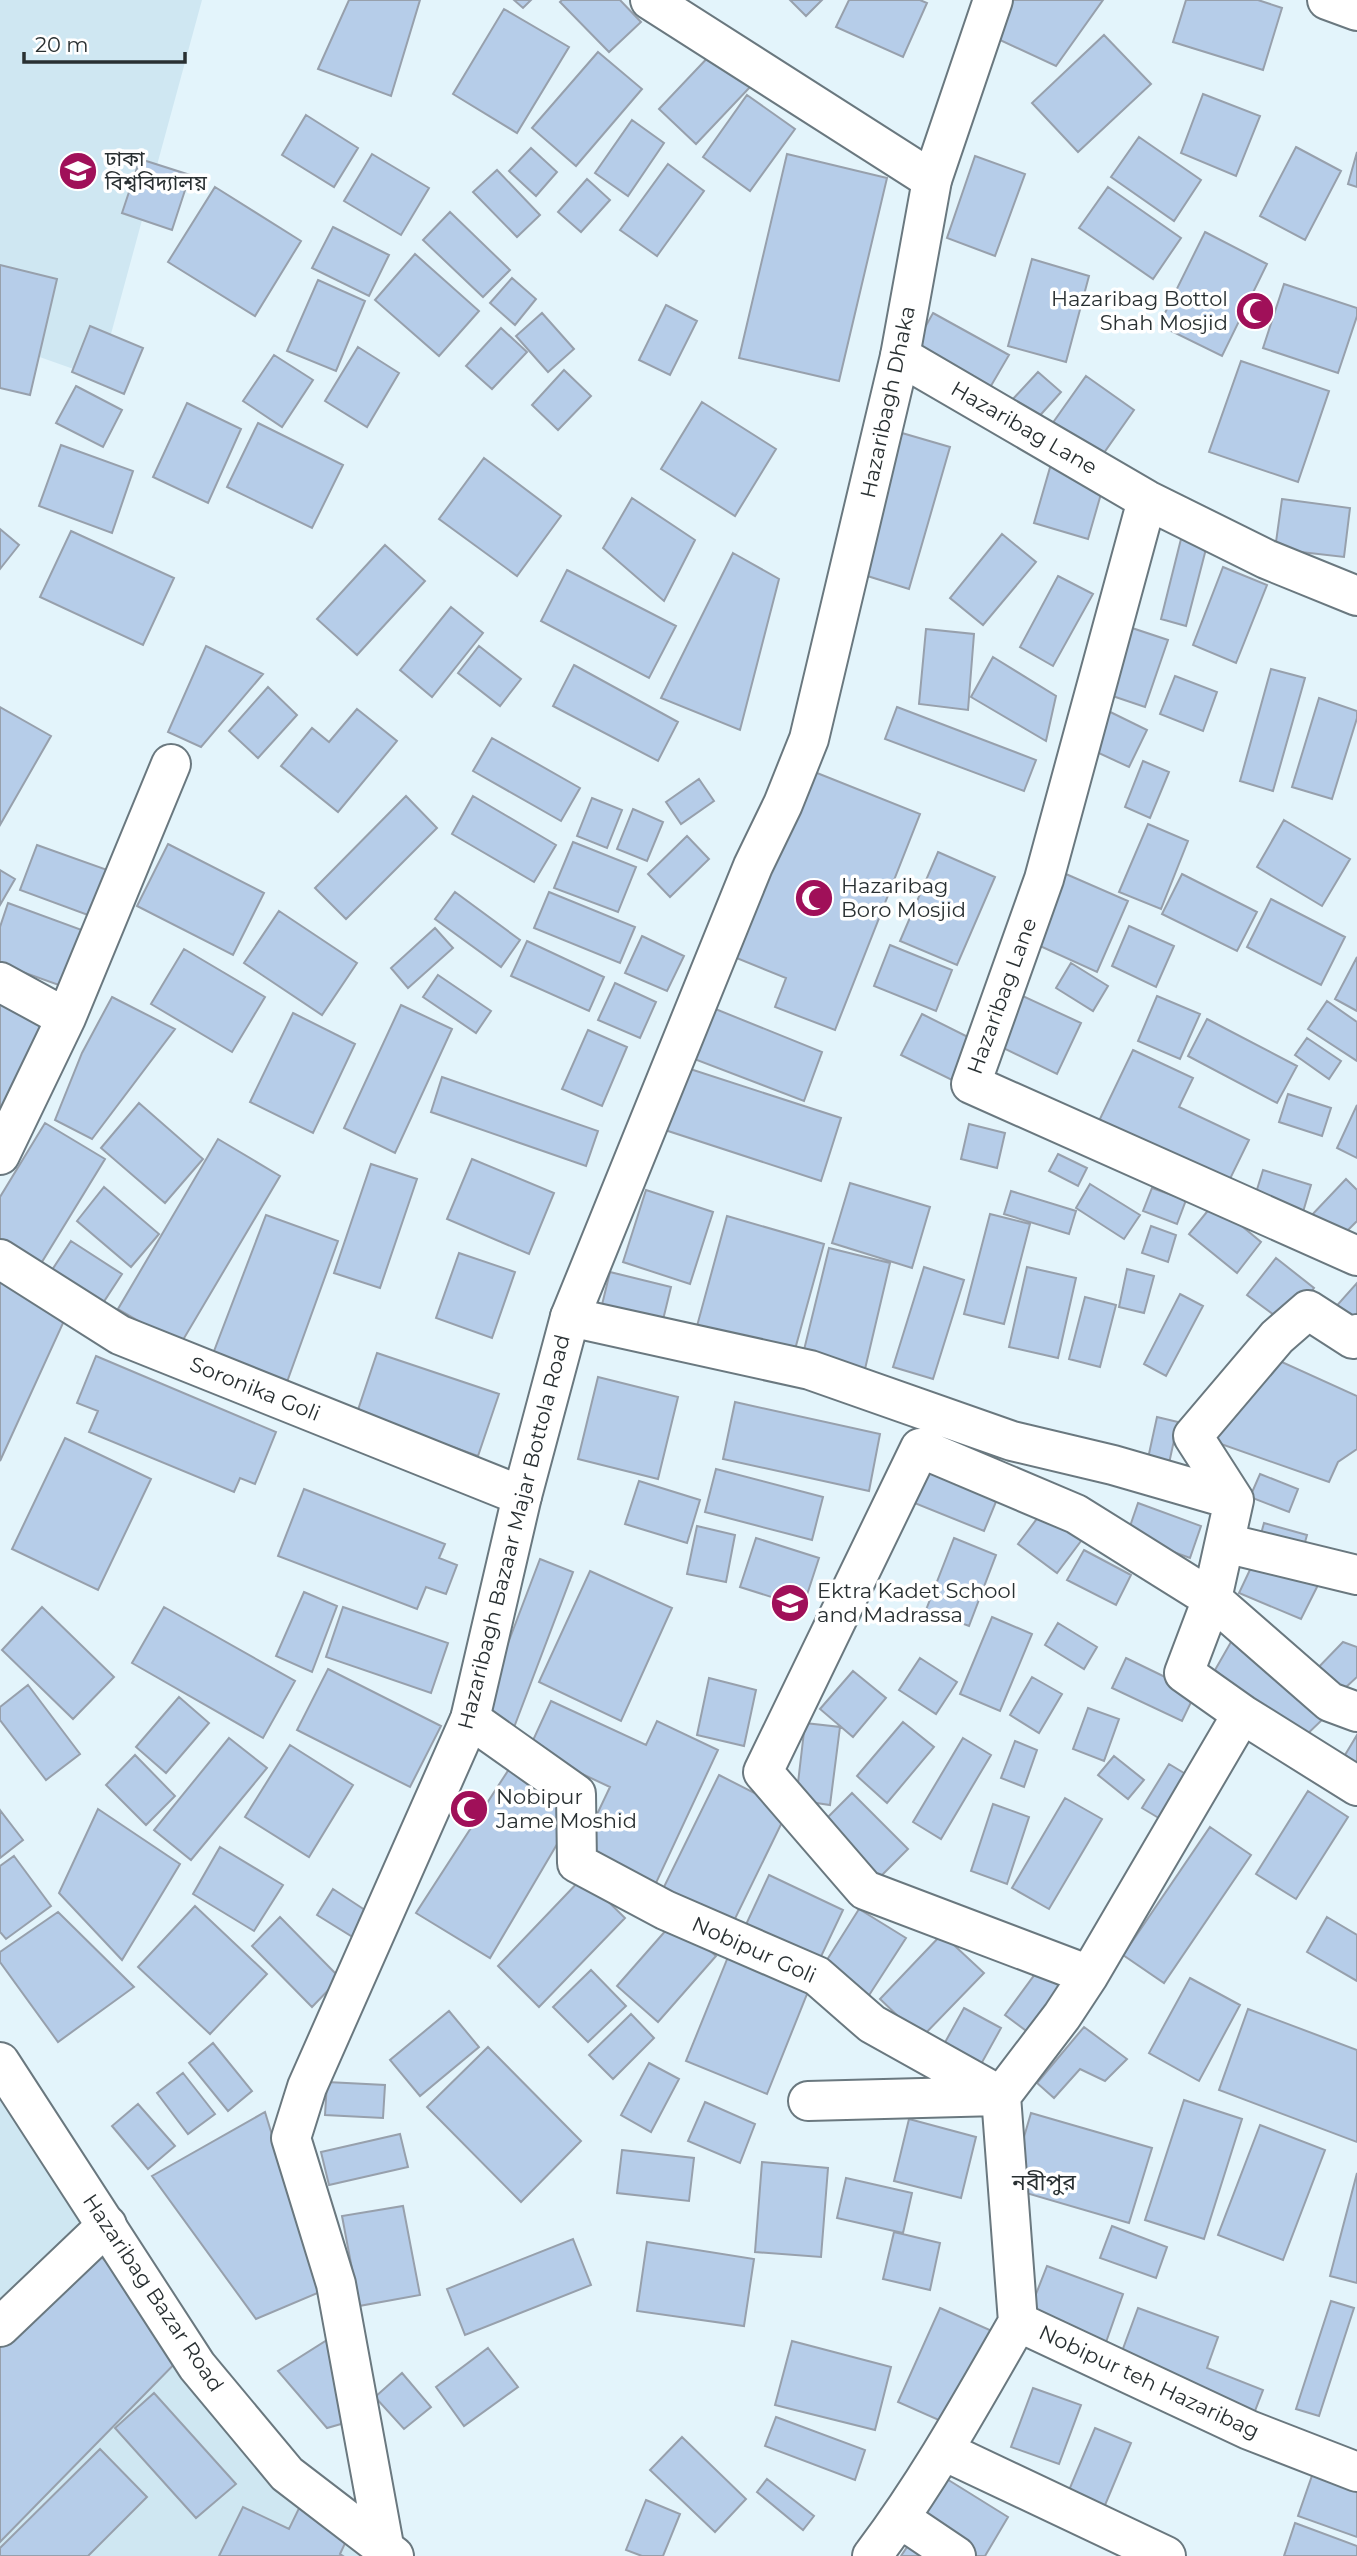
<svg xmlns="http://www.w3.org/2000/svg" width="1357" height="2556" font-family="Montserrat,'Noto Sans Bengali',sans-serif">
  <style>
    .built { fill: #cfe7f2 }
    .building { fill: #b6cde9; stroke: #97a0ac; stroke-width: 2 }
    .lines { fill: none; stroke-linecap: round; stroke-linejoin: round }
    .minor-casing { stroke: #6a787f; stroke-width: 42 }
    .tertiary-casing { stroke: #6a787f; stroke-width: 42 }
    .minor { stroke: #fff; stroke-width: 38 }
    .tertiary { stroke: #fff; stroke-width: 38 }
    .labels { text-anchor: middle; stroke-width: 7; stroke-linejoin: round; paint-order: stroke }
    .poi-label { font-size: 21px; fill: #293032; stroke: #fff; text-anchor: start }
    .street-label { font-size: 21px; fill: #293032; stroke: #fff }
    .neighbourhood-label { font-size: 23px; fill: #293032; stroke: #fff }
  </style>
  <rect width="100%" height="100%" fill="#e3f4fb"/>
  <!-- built -->
  <path class="built" d="M0 0H202L99 378 0 343Z
    M0 2081 370 2556H0Z"/>
  <!-- building -->
  <path class="building" d="M349 0H420L391 96 318 69Z
    M514 0H531L523 8Z
    M562 0H620L641 22 609 52 560 2Z
    M790 0H822L806 16Z
    M849 0H920L927 3 903 57 836 27Z
    M999 0H1103L1056 66 987 34Z
    M1186 0H1258L1282 8 1263 70 1173 42Z
    M504 9 569 47 517 133 453 94Z
    M1104 35 1151 84 1078 152 1032 103Z
    M714 51 751 86 696 144 659 109Z
    M598 52 642 89 576 166 532 128Z
    M1203 94 1260 116 1236 176 1181 153Z
    M747 95 795 129 750 191 703 157Z
    M306 115 358 148 334 187 282 155Z
    M632 120 664 143 628 196 595 173Z
    M1139 137 1201 180 1174 221 1111 177Z
    M1296 147 1341 171 1305 240 1260 216Z
    M531 148 557 172 536 196 509 171Z
    M1357 152V187L1348 184Z
    M372 154 429 188 401 235 344 201Z
    M787 154 887 178 839 381 739 358Z
    M975 156 1025 174 995 256 947 238Z
    M140 159 190 175 172 230 122 213Z
    M668 164 704 191 657 256 620 230Z
    M497 170 540 215 517 237 473 192Z
    M587 179 610 200 581 232 558 212Z
    M215 187 301 241 255 316 168 262Z
    M1108 187 1181 238 1153 279 1079 228Z
    M450 212 510 270 483 297 423 240Z
    M333 227 389 255 369 296 312 268Z
    M1205 232 1267 264 1222 356 1159 325Z
    M415 254 479 311 439 356 375 300Z
    M1032 259 1089 276 1066 362 1008 346Z
    M0 265 57 279 30 395 0 388Z
    M512 278 536 299 515 325 490 303Z
    M318 280 365 301 336 371 287 351Z
    M1284 284 1357 308V316L1338 373 1263 348Z
    M666 305 697 321 670 375 639 360Z
    M542 313 574 349 548 372 516 336Z
    M933 313 1009 355 988 391 913 349Z
    M90 326 143 348 124 394 72 372Z
    M501 328 527 352 492 389 466 366Z
    M358 347 399 373 367 427 325 401Z
    M274 355 313 380 282 427 243 401Z
    M1241 361 1329 391 1298 482 1209 452Z
    M564 370 591 396 558 430 532 405Z
    M1038 372 1061 392 1035 421 1012 400Z
    M1086 376 1134 410 1101 457 1052 424Z
    M76 386 122 410 103 447 56 423Z
    M702 402 776 449 735 516 661 469Z
    M187 403 241 429 208 503 153 477Z
    M258 423 343 465 312 528 227 487Z
    M902 433 950 447 909 589 861 574Z
    M61 445 133 471 112 533 39 506Z
    M484 458 561 516 517 576 439 519Z
    M1051 464 1105 480 1088 539 1034 523Z
    M632 498 695 540 664 601 603 548Z
    M1282 499 1350 508 1344 557 1275 549Z
    M0 529 19 545 0 569Z
    M71 531 174 578 143 645 40 597Z
    M1002 534 1036 562 983 625 950 598Z
    M1181 539 1207 545 1186 626 1161 619Z
    M385 545 425 581 357 655 317 619Z
    M733 553 779 579 740 730 661 698Z
    M1223 567 1267 585 1236 663 1193 645Z
    M567 570 676 626 649 678 541 621Z
    M1058 576 1093 594 1053 666 1020 647Z
    M451 607 483 633 432 697 400 670Z
    M1108 620 1168 640 1145 707 1086 687Z
    M926 629 974 634 968 710 919 704Z
    M206 646 263 674 201 747 168 732Z
    M479 646 521 679 500 706 458 673Z
    M993 657 1056 696 1046 741 971 697Z
    M574 665 678 722 658 761 553 706Z
    M1271 669 1305 678 1273 791 1240 781Z
    M1175 676 1217 692 1203 731 1160 714Z
    M268 687 297 715 258 758 229 731Z
    M1319 698 1357 711V718L1332 799 1292 787Z
    M1092 703 1147 730 1129 767 1075 742Z
    M0 707 51 736 0 825Z
    M897 707 1036 760 1024 791 885 739Z
    M357 709 397 741 338 812 281 766 312 728 329 742Z
    M492 738 580 788 561 821 473 771Z
    M1143 761 1169 772 1150 818 1125 807Z
    M807 769 920 814 835 1030 775 1007 786 978 734 957Z
    M699 779 714 801 681 824 666 802Z
    M406 796 437 828 346 919 315 888Z
    M473 796 556 845 534 882 452 834Z
    M592 798 622 810 607 848 577 836Z
    M633 809 663 822 647 861 617 849Z
    M1284 820 1350 859 1322 906 1257 867Z
    M1148 824 1188 841 1161 909 1119 892Z
    M687 836 709 859 670 897 648 874Z
    M573 842 636 867 618 912 554 888Z
    M168 844 264 893 233 955 137 906Z
    M37 845 113 872 96 918 20 890Z
    M938 852 995 877 957 965 900 941Z
    M0 870 15 879 0 905Z
    M1059 871 1128 901 1097 972 1029 941Z
    M1182 874 1257 912 1237 951 1162 914Z
    M455 892 520 940 501 967 435 919Z
    M549 892 635 927 620 963 534 928Z
    M1271 899 1345 937 1321 985 1247 947Z
    M8 903 90 933 70 989 0 964V927Z
    M279 911 357 963 322 1015 244 963Z
    M1129 926 1174 946 1156 987 1112 966Z
    M435 928 453 948 408 988 391 968Z
    M642 936 684 956 667 991 625 973Z
    M527 941 604 977 589 1011 511 976Z
    M890 945 952 970 936 1011 874 986Z
    M184 949 265 997 232 1052 151 1004Z
    M1357 957V1011L1335 999Z
    M1071 963 1108 986 1093 1011 1056 988Z
    M438 975 491 1011 476 1033 423 997Z
    M615 983 656 1002 640 1038 598 1020Z
    M1016 993 1081 1023 1057 1074 993 1043Z
    M1157 996 1200 1014 1180 1059 1138 1041Z
    M112 997 175 1029 92 1139 55 1120 82 1053Z
    M0 999 48 1027 0 1112Z
    M1327 1001 1357 1022V1061L1308 1029Z
    M401 1005 452 1029 395 1153 344 1128Z
    M708 1006 822 1052 804 1101 689 1057Z
    M293 1013 355 1044 313 1133 250 1102Z
    M922 1014 976 1041 956 1082 901 1055Z
    M1207 1019 1297 1066 1277 1103 1188 1056Z
    M588 1030 627 1047 602 1106 562 1089Z
    M1307 1038 1341 1061 1329 1079 1295 1055Z
    M1133 1050 1193 1078 1179 1107 1249 1140 1227 1185 1098 1123Z
    M684 1067 841 1118 821 1181 665 1130Z
    M442 1077 598 1131 586 1166 431 1112Z
    M1288 1094 1331 1108 1322 1136 1279 1122Z
    M139 1103 203 1159 165 1203 101 1148Z
    M1357 1105V1158L1337 1148Z
    M45 1123 105 1159 37 1270 0 1247V1197Z
    M969 1124 1005 1133 997 1168 961 1159Z
    M218 1139 280 1176 180 1345 118 1309Z
    M1058 1154 1087 1168 1078 1186 1049 1171Z
    M472 1159 554 1193 529 1254 447 1219Z
    M371 1164 417 1179 380 1288 334 1273Z
    M1263 1170 1311 1185 1303 1212 1255 1196Z
    M1346 1179 1357 1190V1221L1335 1243 1309 1218Z
    M850 1183 930 1207 912 1268 832 1243Z
    M1090 1184 1140 1215 1124 1239 1076 1208Z
    M104 1187 159 1234 131 1267 77 1221Z
    M1152 1188 1186 1200 1177 1224 1143 1211Z
    M646 1190 713 1212 690 1284 623 1262Z
    M1011 1191 1076 1211 1069 1234 1004 1214Z
    M1214 1203 1261 1242 1237 1273 1189 1234Z
    M990 1214 1030 1224 1004 1324 964 1314Z
    M266 1215 338 1241 283 1393 211 1359Z
    M727 1216 824 1244 794 1353 697 1326Z
    M1151 1226 1176 1235 1168 1262 1142 1253Z
    M71 1241 122 1274 101 1306 50 1273Z
    M829 1248 890 1263 865 1369 803 1354Z
    M459 1253 515 1272 492 1338 436 1318Z
    M1276 1258 1314 1288 1286 1324 1247 1295Z
    M0 1266 69 1310 0 1461Z
    M924 1267 964 1280 933 1379 893 1367Z
    M1027 1267 1076 1278 1058 1358 1009 1347Z
    M1127 1269 1154 1276 1144 1313 1119 1307Z
    M610 1272 671 1287 660 1332 599 1317Z
    M1357 1283V1320L1332 1311Z
    M1180 1294 1203 1306 1166 1376 1144 1364Z
    M1085 1297 1116 1305 1100 1367 1069 1359Z
    M377 1353 499 1394 478 1456 357 1413Z
    M1264 1354 1357 1396V1449L1338 1462 1329 1482 1204 1438Z
    M96 1356 276 1432 255 1484 240 1478 234 1492 89 1432 98 1411 77 1403Z
    M598 1377 678 1397 658 1479 578 1459Z
    M735 1402 880 1434 869 1491 723 1459Z
    M1157 1417 1178 1422 1168 1468 1147 1463Z
    M65 1438 151 1479 98 1590 12 1549Z
    M930 1458 1002 1487 984 1531 912 1502Z
    M716 1469 823 1497 812 1540 705 1512Z
    M1260 1474 1298 1489 1289 1512 1250 1497Z
    M639 1481 700 1500 687 1543 625 1524Z
    M304 1489 445 1544 439 1558 457 1565 446 1594 426 1587 417 1609 278 1556Z
    M1138 1503 1201 1526 1190 1558 1127 1535Z
    M1045 1508 1084 1537 1057 1573 1018 1544Z
    M1264 1523 1307 1535 1302 1553 1259 1541Z
    M697 1526 735 1535 726 1582 687 1574Z
    M756 1538 819 1558 803 1607 740 1587Z
    M954 1538 996 1555 969 1626 926 1610Z
    M1084 1550 1131 1575 1116 1605 1067 1580Z
    M1256 1557 1321 1579 1301 1619 1239 1593Z
    M540 1559 573 1572 513 1730 480 1717Z
    M590 1571 672 1608 621 1721 539 1682Z
    M304 1592 337 1606 312 1672 276 1656Z
    M42 1607 114 1677 73 1719 2 1650Z
    M164 1607 295 1681 263 1738 132 1663Z
    M343 1607 448 1643 431 1693 326 1657Z
    M992 1617 1032 1634 1000 1711 960 1694Z
    M1058 1623 1097 1647 1084 1669 1045 1645Z
    M1235 1635 1325 1717 1298 1743 1215 1670Z
    M1343 1642 1357 1647V1677L1332 1700 1310 1676Z
    M920 1658 957 1682 936 1714 899 1690Z
    M1126 1658 1196 1692 1182 1721 1112 1688Z
    M328 1669 441 1726 410 1787 297 1730Z
    M853 1671 886 1698 853 1737 820 1709Z
    M1032 1677 1062 1694 1039 1733 1010 1715Z
    M709 1678 756 1690 744 1746 697 1735Z
    M28 1685 80 1754 46 1780 0 1720V1707Z
    M179 1697 209 1723 166 1773 136 1747Z
    M551 1701 646 1745 657 1721 718 1750 656 1883 581 1848 610 1787 529 1749Z
    M1088 1708 1119 1719 1104 1761 1073 1749Z
    M903 1722 934 1747 887 1803 857 1776Z
    M805 1723 840 1727 830 1805 796 1800Z
    M1357 1735V1763L1345 1755Z
    M229 1738 267 1768 191 1860 154 1830Z
    M963 1738 991 1755 941 1839 913 1822Z
    M1015 1741 1037 1750 1024 1787 1001 1778Z
    M290 1745 353 1785 309 1857 245 1817Z
    M135 1755 175 1796 146 1825 106 1785Z
    M1114 1756 1144 1780 1128 1799 1098 1775Z
    M1169 1764 1194 1779 1167 1823 1142 1808Z
    M511 1766 576 1812 490 1958 416 1913Z
    M719 1775 788 1810 730 1929 660 1895Z
    M1308 1791 1348 1817 1296 1899 1256 1874Z
    M852 1793 908 1849 878 1879 822 1823Z
    M1065 1798 1102 1819 1049 1909 1012 1888Z
    M993 1804 1029 1817 1007 1884 971 1871Z
    M98 1809 180 1864 122 1960 59 1893Z
    M0 1810 23 1840 0 1858Z
    M1210 1827 1251 1855 1164 1983 1123 1955Z
    M220 1847 283 1885 254 1931 193 1894Z
    M14 1856 51 1906 6 1939 0 1932V1866Z
    M769 1875 843 1910 817 1965 743 1931Z
    M583 1877 625 1918 539 2007 498 1966Z
    M333 1889 371 1914 356 1939 317 1915Z
    M195 1906 267 1974 210 2034 138 1967Z
    M859 1909 906 1938 866 2000 820 1971Z
    M58 1912 134 1987 58 2042 0 1962V1952Z
    M280 1917 340 1978 312 2007 252 1946Z
    M1327 1917 1357 1935V1981L1307 1952Z
    M675 1920 716 1956 658 2022 617 1986Z
    M942 1934 984 1973 921 2038 880 1999Z
    M730 1952 811 1984 767 2094 686 2061Z
    M1041 1966 1069 1987 1033 2036 1005 2015Z
    M591 1970 626 2006 588 2042 553 2007Z
    M1190 1978 1240 2005 1199 2081 1149 2053Z
    M964 2008 1001 2028 980 2066 943 2046Z
    M1248 2009 1357 2050V2142L1219 2090Z
    M449 2011 479 2047 420 2096 390 2060Z
    M631 2014 654 2038 613 2079 589 2055Z
    M1084 2027 1127 2059 1105 2081 1080 2069 1054 2098 1037 2083Z
    M213 2043 252 2091 228 2111 189 2063Z
    M488 2047 581 2141 521 2202 427 2107Z
    M649 2063 679 2079 651 2132 621 2115Z
    M183 2073 215 2114 188 2134 157 2093Z
    M327 2082 385 2085 383 2118 325 2115Z
    M1184 2100 1242 2119 1204 2239 1145 2220Z
    M705 2102 755 2124 740 2163 688 2141Z
    M138 2104 175 2146 148 2169 112 2126Z
    M265 2112 320 2292 256 2319 152 2176Z
    M1031 2113 1152 2148 1129 2223 1009 2188Z
    M909 2119 976 2137 961 2198 894 2181Z
    M1260 2125 1325 2150 1283 2260 1218 2235Z
    M400 2134 408 2167 329 2185 321 2152Z
    M622 2150 694 2158 689 2201 617 2193Z
    M762 2162 828 2168 821 2257 755 2252Z
    M1357 2173V2283L1330 2276Z
    M846 2178 912 2193 903 2233 837 2218Z
    M403 2206 420 2295 359 2306 342 2216Z
    M1112 2226 1167 2247 1156 2278 1100 2258Z
    M894 2232 940 2243 930 2290 883 2279Z
    M77 2233 192 2346 0 2542V2311Z
    M573 2239 591 2285 465 2335 447 2289Z
    M647 2242 754 2259 744 2326 637 2311Z
    M1047 2266 1123 2294 1105 2345 1027 2317Z
    M1331 2301 1354 2308 1319 2416 1296 2409Z
    M940 2308 992 2331 950 2425 898 2402Z
    M1138 2308 1218 2337 1207 2368 1263 2390 1253 2416 1117 2365Z
    M335 2335 348 2422 327 2428 278 2371Z
    M792 2341 891 2367 875 2430 775 2405Z
    M488 2348 518 2387 464 2426 436 2387Z
    M402 2373 431 2407 404 2429 375 2397Z
    M1033 2388 1081 2405 1059 2464 1011 2447Z
    M154 2393 236 2484 196 2518 115 2428Z
    M776 2417 865 2450 855 2480 765 2446Z
    M1095 2428 1131 2443 1103 2510 1067 2495Z
    M682 2437 746 2499 715 2532 650 2470Z
    M100 2449 147 2497 88 2556H0V2548Z
    M1315 2467 1357 2482V2537L1298 2516Z
    M942 2476 1008 2517 985 2556H968L913 2522Z
    M767 2479 814 2516 803 2530 757 2492Z
    M303 2500 354 2524 340 2554 343 2556H219L243 2507 289 2529Z
    M646 2500 680 2514 663 2556H642L626 2550Z
    M1295 2523 1357 2546V2556H1284Z
    M913 2538 940 2556H901Z"/>
  <g class="lines">
    <!-- minor casing -->
    <g class="minor-casing">
      <path id="minor" d="M650 0 932 180
        M1327 0 1357 11
        M900 356 1147 500 1266 559 1357 596
        M1147 500 1044 879 971 1084 1357 1256
        M0 982 66 1018
        M0 1155 66 1018 171 764
        M0 1259 120 1335 522 1496
        M570 1317 810 1370 1012 1441 1113 1465 1234 1500
        M1225 1543 1357 1575
        M1242 1714 1357 1786
        M470 1719 576 1794 577 1863 665 1910 817 1976 872 2024 1001 2096
        M1089 1975 865 1890 763 1772 920 1448 1076 1514 1212 1599 1330 1702 1357 1712
        M808 2101 998 2096
        M1018 2322 1001 2096 1062 2016 1089 1975 1242 1714 1184 1673 1212 1599 1234 1500 1193 1436 1277 1337 1308 1310 1353 1339 1357 1334
        M1018 2322 1249 2430 1357 2472
        M0 2327 107 2225
        M944 2451 1166 2556
        M901 2519 956 2556
        M872 2556C928 2482 972 2402 1018 2322"/>
    </g>
    <!-- tertiary casing -->
    <g class="tertiary-casing">
      <path id="tertiary" d="M0 2062 197 2366 287 2474 394 2556
        M385 2551 336 2284 291 2138 307 2087 470 1719 522 1496 570 1317 753 866 783 804 809 739 900 356 932 180 993 0"/>
    </g>
    <!-- minor -->
    <use href="#minor" class="minor"/>
    <!-- tertiary -->
    <use href="#tertiary" class="tertiary"/>
  </g>
  <!-- icons -->
  <defs>
    <g id="university-disc" transform="scale(2.0125)"><circle r="9.5" fill="#a01059" stroke="#fff"/><path d="M0-5L7-2L0 1L-7-2ZM-4 1L0 2.5L4 1V4Q0 6-4 4Z" fill="#fff"/></g>
    <g id="mosque-disc" transform="scale(2.0125)"><circle r="9.5" fill="#a01059" stroke="#fff"/><path d="M3.5-4.9A6 6 0 1 0 3.5 4.9A5 5 0 1 1 3.5-4.9Z" fill="#fff"/></g>
    <g id="school-disc" transform="scale(2.0125)"><circle r="9.5" fill="#a01059" stroke="#fff"/><path d="M0-5L7-2L0 1L-7-2ZM-4 1L0 2.5L4 1V4Q0 6-4 4Z" fill="#fff"/></g>
  </defs>
  <g fill-rule="evenodd">
    <use href="#university-disc" x="78" y="171"/>
    <use href="#mosque-disc" x="1255" y="311"/>
    <use href="#mosque-disc" x="814" y="898"/>
    <use href="#school-disc" x="790" y="1603"/>
    <use href="#mosque-disc" x="469" y="1809"/>
  </g>
  <g class="labels">
    <!-- poi labels -->
    <g class="poi-label">
      <text x="105" y="166">ঢাকা<tspan x="105" dy="24">বিশ্ববিদ্যালয়</tspan></text>
      <text x="1228" y="306" text-anchor="end">Hazaribag Bottol<tspan x="1228" dy="24">Shah Mosjid</tspan></text>
      <text x="841" y="893">Hazaribag<tspan x="841" dy="24">Boro Mosjid</tspan></text>
      <text x="817" y="1598">Ektra Kadet School<tspan x="817" dy="24">and Madrassa</tspan></text>
      <text x="496" y="1804">Nobipur<tspan x="496" dy="24">Jame Moshid</tspan></text>
    </g>
    <!-- street labels -->
    <g class="street-label">
      <text transform="translate(888 402) rotate(-78)" y="7">Hazaribagh Dhaka</text>
      <text transform="translate(1024 428) rotate(30)" y="7">Hazaribag Lane</text>
      <text transform="translate(1002 996) rotate(-70)" y="7">Hazaribag Lane</text>
      <text transform="translate(255 1389) rotate(22)" y="7">Soronika Goli</text>
      <text transform="translate(514 1532) rotate(-76)" y="7">Hazaribagh Bazaar Majar Bottola Road</text>
      <text transform="translate(754 1950) rotate(24)" y="7">Nobipur Goli</text>
      <text transform="translate(153 2293) rotate(56)" y="7">Hazaribag Bazar Road</text>
      <text transform="translate(1149 2382) rotate(25)" y="7">Nobipur teh Hazaribag</text>
    </g>
    <!-- neighbourhood labels -->
    <g class="neighbourhood-label">
      <text x="1044" y="2190">নবীপুর</text>
    </g>
  </g>
  <!-- scale -->
  <path d="M24 52v10h161v-10" fill="none" stroke="#293032" stroke-width="3.5"/>
  <text x="35" y="52" font-size="21" fill="#293032" stroke="#ffffff" stroke-width="5" paint-order="stroke">20 m</text>
</svg>
